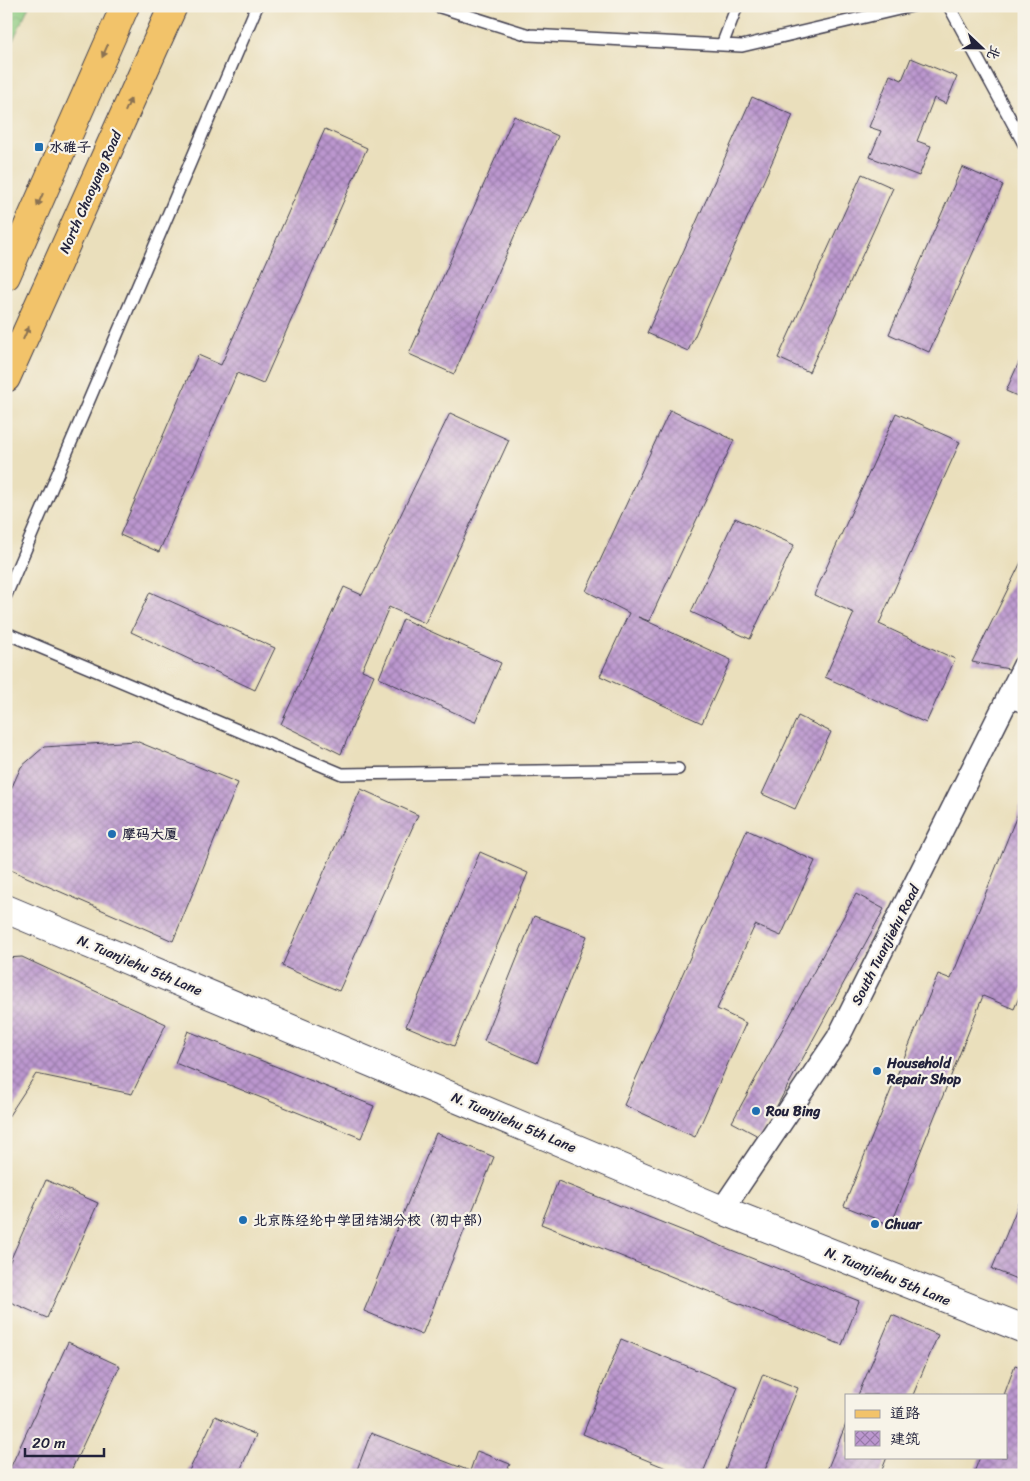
<svg xmlns="http://www.w3.org/2000/svg" width="1030" height="1481" font-family="Sriracha,'LXGW WenKai TC',sans-serif">
  <style>
    .park { fill: url(#park-crowns); stroke: #58765e }
    .building { fill: url(#building-cross-hatch) }
    .lines { fill: none; stroke-linecap: round; stroke-linejoin: round }
    .service-casing { stroke: #403e4e; stroke-width: 14 }
    .minor-casing { stroke: #403e4e; stroke-width: 25 }
    .tertiary-casing { stroke: #403e4e; stroke-width: 30 }
    .primary-casing { stroke: #403e4e; stroke-width: 30 }
    .service { stroke: #fff; stroke-width: 11 }
    .minor { stroke: #fff; stroke-width: 22 }
    .tertiary { stroke: #fff; stroke-width: 28 }
    .primary { stroke: #f2c36a; stroke-width: 28 }
    .oneway { fill: #8a7252 }
    .poi-dot { fill: #1f6fb2; stroke: #f7f3e8; stroke-width: 2 }
    .labels { text-anchor: middle; stroke-width: 4.5; stroke-linejoin: round; paint-order: stroke }
    .poi-label { font-size: 14px; font-weight: bold; fill: #22223b; stroke: #f7f3e8; text-anchor: start }
    .street-label { font-size: 14px; fill: #22223b; stroke: #f7f3e8 }
  </style>
  <defs>
    <pattern id="park-crowns" width="20" height="18" patternUnits="userSpaceOnUse" patternTransform="scale(1.25)"><rect width="20" height="18" fill="#8ecb81"/><path d="M2 6a3 3 0 1 1 6 0M12 15a3 3 0 1 1 6 0" fill="none" stroke="#7aae70"/></pattern>
    <pattern id="building-cross-hatch" width="8" height="8" patternUnits="userSpaceOnUse" patternTransform="scale(1.25)"><rect width="8" height="8" fill="#bc97cf"/><path d="M0 0l8 8M0 8l8-8" fill="none" stroke="#987ba9"/></pattern>
  </defs>
  <rect width="100%" height="100%" fill="#f7f3e8"/>
  <filter id="ink" filterUnits="userSpaceOnUse"><feTurbulence type="fractalNoise" baseFrequency=".02" numOctaves="2"/><feDisplacementMap in="SourceGraphic" scale="10" xChannelSelector="R" yChannelSelector="G"/><feConvolveMatrix kernelMatrix="1 2 1 2 8 2 1 2 1" color-interpolation-filters="sRGB"/></filter>
  <filter id="wash" filterUnits="userSpaceOnUse"><feTurbulence type="fractalNoise" baseFrequency=".0096" numOctaves="4" result="noise"/><feDisplacementMap in="SourceGraphic" scale="20" xChannelSelector="R" yChannelSelector="G"/><feGaussianBlur stdDeviation="1.12" result="paint"/><feColorMatrix in="noise" values="0 0 0 0 0 0 0 0 0 0 0 0 0 0 0 0 0 1.4 0 .05"/><feComposite in="paint" operator="in"/></filter>
  <g filter="url(#wash)">
    <rect width="100%" height="100%" fill="#eadfbc"/>
    <!-- park -->
    <path class="park" d="M6 6H29L6 55Z"/>
    <g id="blocks">
      <!-- building -->
      <path class="building" d="M911 58 957 77 946 104 934 98 917 141 931 146 919 176 870 157 881 131 869 127 890 75 902 80Z
        M752 97 793 115 688 351 647 333Z
        M514 116 558 136 454 374 409 354Z
        M325 129 367 148 263 384 237 373 159 552 120 535 198 355 221 365Z
        M962 167 1003 185 929 352 889 334Z
        M862 174 893 188 809 372 778 358Z
        M1024 351V399L1006 391Z
        M670 410 734 440 649 621 638 617 731 660 702 723 600 676 629 613 586 591Z
        M450 413 509 440 425 623 389 607 362 670 374 675 341 754 281 724 344 587 362 595Z
        M896 413 960 442 879 624 955 659 926 723 825 677 854 613 814 595Z
        M735 518 794 545 750 639 691 612Z
        M1024 556V650L1014 670 972 662Z
        M150 592 275 648 255 690 131 632Z
        M403 619 501 663 475 722 379 678Z
        M798 716 831 732 795 809 762 794Z
        M136 741 238 783 173 941 6 868V800L21 767 44 747Z
        M361 789 418 815 339 991 282 966Z
        M1024 798V986L1014 1009 983 996 891 1225 844 1206 938 974 951 979Z
        M747 830 815 861 781 936 755 925 717 1009 746 1023 695 1137 624 1105Z
        M480 852 528 873 454 1046 406 1026Z
        M856 894 884 909 760 1137 732 1122Z
        M534 916 587 936 537 1063 484 1041Z
        M22 957 166 1024 132 1094 36 1074 8 1117H6V958Z
        M188 1031 374 1106 361 1138 175 1063Z
        M436 1133 494 1157 422 1335 364 1311Z
        M46 1180 98 1203 47 1318 6 1300V1270Z
        M558 1181 859 1301 842 1345 541 1224Z
        M1024 1191V1282L992 1269Z
        M892 1315 938 1335 913 1395H858Z
        M621 1339 738 1387 702 1475H683L583 1434Z
        M68 1342 120 1366 69 1475H7Z
        M1015 1365 1024 1368V1475H973L980 1457H1006V1395H1004Z
        M763 1374 798 1388 763 1475H723Z
        M215 1416 256 1435 238 1475H187Z
        M846 1424V1457H887L880 1475H825Z
        M371 1433 470 1471 477 1451 510 1464 505 1475H355Z"/>
    </g>
  </g>
  <g filter="url(#ink)">
    <use href="#blocks" fill-opacity="0" stroke="#403e4e" stroke-width="1"/>
    <g class="lines">
      <!-- service casing -->
      <g class="service-casing">
        <path id="service" d="M437 6 529 35 742 46 912 6
          M949 6 1024 144
          M722 45 737 6
          M6 595 257 6
          M6 633 342 774 678 769
          M1007 701 1024 707"/>
      </g>
      <!-- minor casing -->
      <g class="minor-casing">
        <path id="minor" d="M722 1210 838 1038 1024 666"/>
      </g>
      <!-- tertiary casing -->
      <g class="tertiary-casing">
        <path id="tertiary" d="M6 909 722 1210 1024 1329"/>
      </g>
      <!-- primary casing -->
      <g class="primary-casing">
        <path id="primary" d="M6 276 125 6
          M6 378 173 6"/>
      </g>
      <!-- service -->
      <use href="#service" class="service"/>
      <!-- minor -->
      <use href="#minor" class="minor"/>
      <!-- tertiary -->
      <use href="#tertiary" class="tertiary"/>
      <!-- primary -->
      <use href="#primary" class="primary"/>
    </g>
    <!-- one-way arrows -->
    <defs><path id="oneway-solid" d="M-6-.8H1V-3.2L6.5 0L1 3.2V.8H-6Z" transform="scale(1.25)"/></defs>
    <g class="oneway">
      <use href="#oneway-solid" transform="translate(105 51) rotate(114)"/>
      <use href="#oneway-solid" transform="translate(128 105) rotate(-66)"/>
      <use href="#oneway-solid" transform="translate(40 200) rotate(114)"/>
      <use href="#oneway-solid" transform="translate(26 333) rotate(-66)"/>
    </g>
  </g>
  <!-- markers -->
  <g class="poi-dot">
    <rect x="34" y="142" width="10" height="10" rx="2.5"/>
    <circle cx="112" cy="834" r="5"/>
    <circle cx="877" cy="1071" r="5"/>
    <circle cx="756" cy="1111" r="5"/>
    <circle cx="243" cy="1220" r="5"/>
    <circle cx="875" cy="1224" r="5"/>
  </g>
  <g class="labels">
    <!-- poi labels -->
    <g class="poi-label">
      <text x="49" y="152">水碓子</text>
      <text x="122" y="839">摩码大厦</text>
      <text x="887" y="1068">Household<tspan x="887" dy="16">Repair Shop</tspan></text>
      <text x="766" y="1116">Rou Bing</text>
      <text x="253" y="1225">北京陈经纶中学团结湖分校（初中部）</text>
      <text x="885" y="1229">Chuar</text>
    </g>
    <!-- street labels -->
    <g class="street-label">
      <text transform="translate(90 192) rotate(-66)" y="5">North Chaoyang Road</text>
      <text transform="translate(885 945) rotate(-63)" y="5">South Tuanjiehu Road</text>
      <text transform="translate(140 965) rotate(23)" y="5">N. Tuanjiehu 5th Lane</text>
      <text transform="translate(514 1122) rotate(23)" y="5">N. Tuanjiehu 5th Lane</text>
      <text transform="translate(888 1276) rotate(22)" y="5">N. Tuanjiehu 5th Lane</text>
    </g>
  </g>
  <!-- margin -->
  <rect width="1030" height="1481" fill="none" stroke="#f7f3e8" stroke-width="25"/>
  <!-- legend -->
  <rect x="845" y="1394" width="162" height="65" fill="#f7f3e8" stroke="#a29fa3"/>
  <rect x="855" y="1410" width="25" height="8" fill="#f2c36a" stroke="#a29fa3"/>
  <text x="890" y="1418" font-size="15" fill="#22223b">道路</text>
  <rect x="855" y="1431" width="25" height="15" fill="url(#building-cross-hatch)" stroke="#a29fa3"/>
  <text x="890" y="1444" font-size="15" fill="#22223b">建筑</text>
  <!-- north arrow -->
  <g transform="translate(982 48) rotate(112)" stroke="#f7f3e8" stroke-width="4" paint-order="stroke">
  <path d="M0-4L9 19L0 12L-9 19Z" fill="#22223b"/>
  <text y="-8" font-size="14" font-weight="bold" text-anchor="middle" fill="#22223b">北</text>
  </g>
  <!-- scale -->
  <path d="M25 1448v8h79v-8" fill="none" stroke="#22223b" stroke-width="2.5"/>
  <text x="32" y="1448" font-size="15" fill="#22223b" stroke="#f7f3e8" stroke-width="4" paint-order="stroke">20 m</text>
</svg>
